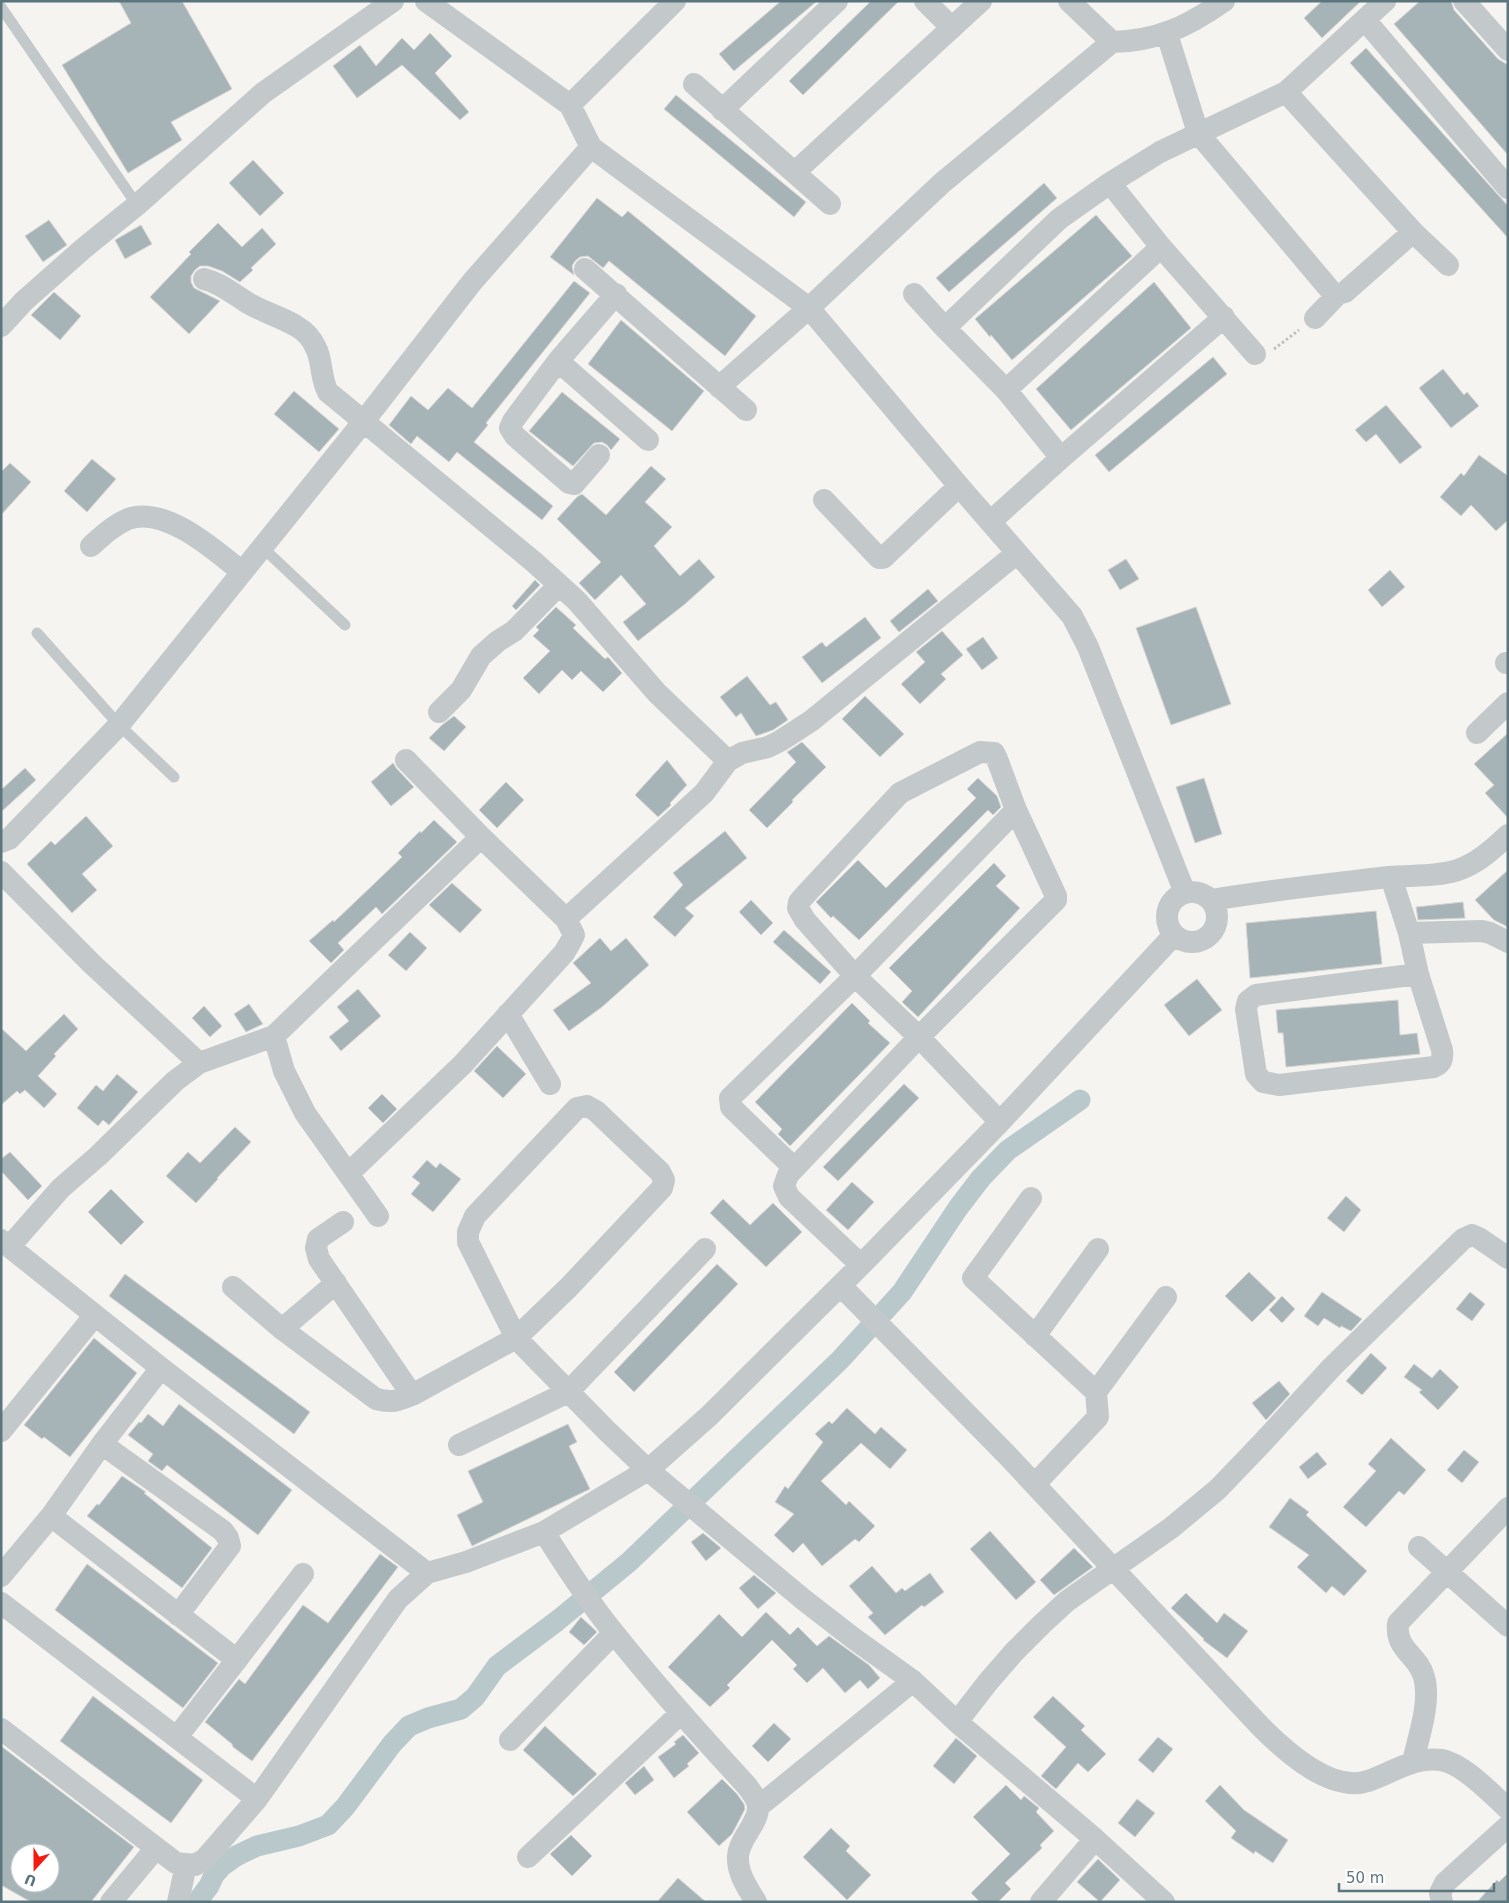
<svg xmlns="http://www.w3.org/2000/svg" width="1509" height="1903" font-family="'DejaVu Sans',sans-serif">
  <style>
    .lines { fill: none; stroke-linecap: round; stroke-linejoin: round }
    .canal { stroke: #b9c9cb; stroke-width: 21 }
    .building { fill: #a7b4b7; stroke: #d6d5d3; fill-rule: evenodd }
    .path { stroke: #bcc0c1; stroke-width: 3; stroke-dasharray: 2.5 2.5; stroke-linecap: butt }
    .service { stroke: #c3c9cb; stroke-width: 11 }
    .minor { stroke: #c3c9cb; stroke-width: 22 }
  </style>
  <rect width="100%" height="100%" fill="#f5f4f0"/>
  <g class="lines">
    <!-- canal -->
    <path class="canal" d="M197 1902 209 1886 214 1875 222 1866 236 1856 257 1846 299 1836 328 1825 345 1807 392 1744 409 1726 428 1718 461 1709 475 1697 497 1666 557 1621 629 1562 840 1360 902 1292 958 1208 981 1178 1008 1150 1080 1100"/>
  </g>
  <!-- building -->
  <path class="building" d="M119 1H182L232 89 171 122 182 140 128 173 62 65 131 23Z
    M781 1H817L734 71 719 54Z
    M871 1H899L803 95 789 81Z
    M1322 1H1361L1322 38 1304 18Z
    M1420 1H1451L1454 10 1498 59 1508 65V155L1394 24Z
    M430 33 452 56 435 73 469 112 460 120 402 65 357 98 333 66 360 45 376 66 402 38 414 50Z
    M1366 48 1508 206V238L1350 63Z
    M676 95 806 202 794 217 664 109Z
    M253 160 284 193 260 216 229 183Z
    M1044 183 1057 198 949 292 936 278Z
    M597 198 622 217 628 211 756 316 725 356 609 261 603 268 588 256 580 257 575 261 572 266 574 275 550 257Z
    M1096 215 1132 256 1012 360 991 335 990 337 975 319Z
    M49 220 67 245 43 262 25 236Z
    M218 223 242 247 262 228 276 244 251 268 253 270 240 282 222 271 208 266H200L195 270 191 276V282L194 288 220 301 189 334 150 297 191 254 189 252Z
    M141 225 152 244 125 259 115 240Z
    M574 281 590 293 486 423 488 425 474 442 553 506 542 520 457 452 449 462 417 436 411 444 389 425 411 396 428 410 448 388 472 408Z
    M1154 282 1191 328 1071 430 1036 389Z
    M54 292 81 316 60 340 31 315Z
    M621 320 704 391 672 431 588 364Z
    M1213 357 1227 374 1109 472 1095 455Z
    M1443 369 1464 395 1467 392 1479 406 1451 428 1419 388Z
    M294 391 339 429 319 452 274 414Z
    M562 392 620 439 611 450 607 445 602 442 594 443 573 466 529 431Z
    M1386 405 1422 447 1400 464 1376 434 1366 442 1355 430Z
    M1479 455 1508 476V520L1496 531 1471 505 1461 516 1440 497 1461 473 1464 476Z
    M92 459 116 479 87 512 64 491Z
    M10 463 31 482 1 515V472Z
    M651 466 666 479 645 502 672 527 654 546 680 576 699 559 715 577 685 604 638 641 623 622 646 604 621 575 595 600 579 583 601 562 557 519 577 497 582 494 606 515Z
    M1126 559 1139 579 1120 590 1108 570Z
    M1390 570 1405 587 1382 607 1368 590Z
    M535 580 540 585 516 610 512 606Z
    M928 589 938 601 899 632 890 621Z
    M556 607 576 625 573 628 605 659 608 657 622 673 603 692 581 671 572 680 562 670 539 694 523 678 550 651 533 636 539 630 536 627Z
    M1196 607 1231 704 1171 725 1136 628Z
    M865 617 881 638 822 683 802 657 822 642 826 647Z
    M942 631 963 655 941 674 946 679 920 704 901 684 925 662 916 652Z
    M983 637 998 658 982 670 966 649Z
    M747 676 770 705 776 702 788 720 773 730 756 736 741 713 736 717 720 697Z
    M865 696 904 734 880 757 842 719Z
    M454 716 466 727 444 751 429 738 442 725Z
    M1508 733V818L1485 793 1494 785 1474 764Z
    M802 742 826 767 792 800 793 802 767 828 749 810 796 762 787 752Z
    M667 760 687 785 670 803 671 805 658 817 635 795Z
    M393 763 397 769 414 787 391 806 371 782Z
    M25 768 36 780 1 812V790Z
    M978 778 997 796 1001 807 993 815 988 810 859 940 833 916 831 918 816 902 858 860 886 888 976 798 967 789Z
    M1204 778 1222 834 1195 843 1176 787Z
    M506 782 524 800 497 828 479 810Z
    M86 816 113 846 82 874 97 890 72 913 27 864 51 841 55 845Z
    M434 820 457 842 382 914 376 907 338 943 344 950 331 963 309 941 333 920 334 922 376 882 402 857 398 853 420 831 421 833Z
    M725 831 747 858 685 908 694 916 675 937 653 917 683 885 673 873Z
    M994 863 1006 876 996 886 1020 908 918 1017 902 1002 912 991 889 968Z
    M1508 870V927L1494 920 1475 900Z
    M452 883 482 910 460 933 429 905Z
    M751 900 773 923 761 935 739 912Z
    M1463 902 1465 918 1418 920 1416 907Z
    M1376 911 1382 964 1250 978 1246 923Z
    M784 930 831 972 820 984 773 942Z
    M410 932 427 948 406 971 388 955Z
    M600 938 611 951 626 938 649 965 602 1007 569 1031 553 1010 591 983 573 963Z
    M1197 979 1222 1010 1189 1036 1164 1005Z
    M358 989 381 1016 341 1051 329 1037 349 1021 337 1007Z
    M1398 1000 1400 1035 1417 1033 1420 1054 1286 1067 1283 1033H1278L1276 1010Z
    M852 1003 870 1021 868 1023 890 1043 790 1146 778 1134 782 1129 755 1102Z
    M249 1004 263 1024 246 1032 234 1014Z
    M204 1006 222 1026 210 1037 192 1018Z
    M64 1014 78 1029 54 1054 56 1056 38 1076 57 1094 44 1108 25 1090 20 1094 17 1091 1 1105V1028L26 1051Z
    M497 1046 526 1074 503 1098 474 1071Z
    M117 1074 138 1092 109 1125 103 1120 98 1126 77 1108 96 1085 103 1091Z
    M904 1084 919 1098 838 1181 823 1167Z
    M382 1094 397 1109 383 1123 368 1108Z
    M235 1127 251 1142 217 1178 218 1179 196 1203 166 1176 188 1152 200 1163Z
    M10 1152 42 1186 28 1200 1 1171V1159Z
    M427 1160 436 1168 440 1163 461 1179 433 1212 411 1194 420 1183 412 1177Z
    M852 1182 874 1202 848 1230 826 1210Z
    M111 1189 144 1222 121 1245 88 1212Z
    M1346 1196 1361 1210 1344 1232 1327 1218Z
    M723 1199 750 1225 773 1203 802 1232 766 1267 710 1213Z
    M717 1264 738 1284 634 1392 614 1372Z
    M1249 1272 1276 1298 1252 1322 1225 1296Z
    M125 1274 310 1412 294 1434 109 1296Z
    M1322 1292 1362 1319 1351 1331 1341 1326 1340 1328 1324 1318 1318 1326 1304 1316Z
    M1470 1292 1485 1304 1472 1321 1456 1309Z
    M1282 1296 1295 1309 1282 1323 1269 1310Z
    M94 1338 137 1373 70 1457 44 1437 42 1439 24 1425Z
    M1371 1353 1387 1368 1362 1395 1346 1381Z
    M1414 1364 1432 1378 1440 1369 1459 1387 1438 1410 1419 1392 1422 1390 1404 1377Z
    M1279 1381 1290 1394 1266 1420 1252 1403Z
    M179 1404 292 1490 258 1535 167 1465 162 1471 148 1461 153 1454 128 1435 139 1422 141 1423 148 1414 163 1426Z
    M847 1408 875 1434 881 1427 907 1450 890 1469 861 1443 821 1481 846 1505 849 1501 875 1526 859 1542 855 1539 822 1566 803 1543 793 1553 774 1535 794 1514 775 1502 785 1486 788 1489 823 1442 815 1434 829 1421 832 1424Z
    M568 1424 577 1442 569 1446 590 1489 472 1546 457 1515 483 1502 468 1471Z
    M1391 1438 1426 1470 1404 1495 1399 1491 1366 1527 1343 1507 1376 1471 1368 1464Z
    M1464 1450 1479 1462 1462 1483 1447 1470Z
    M1317 1452 1327 1464 1308 1479 1299 1467Z
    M122 1476 146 1492 144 1493 212 1548 182 1588 87 1516 97 1504 99 1505Z
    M1290 1498 1309 1512 1306 1515 1367 1571 1344 1596 1332 1586 1326 1593 1297 1567 1309 1555 1269 1527Z
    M990 1531 1036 1582 1016 1600 970 1549Z
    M703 1533 721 1548 706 1561 691 1542Z
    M1074 1548 1093 1567 1054 1595 1040 1580Z
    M380 1554 398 1567 252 1761 233 1747 232 1744 205 1722 239 1679 245 1684 303 1605 328 1623Z
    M87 1564 218 1663 183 1708 55 1610Z
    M872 1566 896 1593 902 1588 905 1591 930 1573 944 1592 924 1607 922 1605 885 1635 868 1617 873 1613 849 1586Z
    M754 1575 776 1593 758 1609 739 1588Z
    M1186 1593 1217 1623 1224 1613 1248 1631 1227 1658 1203 1640 1204 1639 1171 1608Z
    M766 1612 790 1635 798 1627 817 1646 829 1636 869 1665 880 1678 868 1689 860 1680 845 1693 823 1668 807 1683 793 1669 797 1665 772 1640 727 1685 730 1688 710 1707 668 1667 719 1614 742 1637Z
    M581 1617 597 1632 584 1645 569 1632Z
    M93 1696 203 1780 171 1823 60 1741Z
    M1053 1696 1085 1726 1081 1730 1106 1754 1088 1772 1078 1763 1056 1789 1041 1776 1066 1747 1033 1717Z
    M774 1723 791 1739 768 1762 752 1746Z
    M545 1726 597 1774 573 1796 523 1750Z
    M683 1735 699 1753 687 1764 689 1766 674 1778 658 1757 676 1744 674 1742Z
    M1158 1737 1173 1749 1153 1773 1138 1760Z
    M956 1738 977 1756 954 1784 933 1766Z
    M1 1746 134 1847 91 1902H31L1 1885ZM20 1853H50V1883H20Z
    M644 1766 654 1780 635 1795 625 1783Z
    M722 1779 737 1794 744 1804 745 1809 732 1834 719 1846 687 1812Z
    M1006 1785 1021 1800 1024 1796 1039 1808 1036 1812 1054 1831 1040 1845 1042 1848 1005 1883 1011 1889 998 1902H980L971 1893 1010 1854 973 1817Z
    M1220 1785 1244 1810 1288 1840 1273 1863 1255 1851 1254 1854 1231 1838 1236 1831 1205 1801Z
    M1137 1799 1155 1813 1135 1837 1118 1823Z
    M831 1828 850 1846 846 1851 871 1875 847 1900 803 1857Z
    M571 1835 592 1856 572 1876 550 1854Z
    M1098 1859 1120 1880 1100 1902 1077 1882Z
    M1508 1873V1902H1477L1497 1880 1499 1882Z
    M678 1878 706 1902H657Z"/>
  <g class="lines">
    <!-- path -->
    <path class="path" d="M1274 349 1299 330"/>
    <!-- service -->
    <path class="service" d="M1 7 137 205
      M262 547 345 625
      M37 633 119 725 174 777"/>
    <!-- minor -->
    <path class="minor" d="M426 1 570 105 591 147 809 308 959 486 1072 616 1088 647 1185 893
      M925 1 952 28
      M1069 1 1112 42
      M1464 1 1508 50
      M1365 20 1508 188
      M1167 34 1198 133 1331 291 1338 294 1345 292 1413 232
      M694 84 830 204
      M1286 92 1413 232 1448 265
      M570 105 675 1
      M722 110 837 1
      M795 172 981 1
      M585 269 746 410
      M204 279C221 283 233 294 248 303 263 312 281 317 296 326 305 331 312 339 316 348 323 362 320 378 328 392L534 562 577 601 657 693 728 761
      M914 294 945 328 1006 390 1061 458
      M1315 318 1338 294
      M1 326 24 301 84 248 137 205 263 93 393 1
      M945 328 1059 219 1110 183
      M1255 354 1161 247 1110 183 1160 152 1286 92 1385 1
      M558 361 648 440
      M719 387 809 308 942 183 1112 42C1157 41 1187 27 1224 1
      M1006 390 1161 247
      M599 455 574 484 569 483 515 436 510 428 513 421 558 361 616 294
      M824 500 879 558H883L959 486
      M990 522 1061 458 1224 317
      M91 546C103 535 114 525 128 519 165 505 216 551 242 572
      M1506 663H1508
      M439 712 461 690 481 656 498 641 514 631 559 585
      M1477 733 1508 703
      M406 760 481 837
      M1 842 9 839 119 725 364 421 472 282 591 147
      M1 872 92 964 199 1063
      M1391 877 1409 933 1418 974 1442 1050C1443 1059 1442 1063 1434 1067L1279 1085 1263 1082 1256 1074 1246 1009 1248 1001 1256 995 1418 974
      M1167 917a25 25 0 1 1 50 0a25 25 0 1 1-50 0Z
      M1211 900C1270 890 1330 884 1389 877 1412 875 1436 877 1458 870 1478 863 1493 849 1508 835
      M1409 933 1482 931 1490 933 1508 942
      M508 1014 550 1084
      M274 1036 284 1071 305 1113 378 1216
      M794 1168 731 1107 730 1098 855 976 1016 810
      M348 1174 463 1064 564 953 570 943 574 935 566 919 704 793 728 761 742 753 768 747 780 741 811 721 1017 553
      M1031 1198 973 1278 1096 1392
      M343 1222 318 1239 316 1248 319 1259 412 1395
      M1 1240 161 1368 427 1573
      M10 1246 61 1188 98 1156 175 1081 199 1063 274 1036 481 837 566 919
      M861 1265 789 1197 784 1186 788 1175 919 1037 1056 900V896L1016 810 997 759 994 753 980 752 900 793 806 894 799 902 798 908 805 920 855 976 919 1037 1000 1122
      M841 1286 1008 1456 1261 1727C1285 1751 1331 1793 1368 1781 1392 1773 1414 1756 1441 1760 1462 1763 1492 1794 1508 1809
      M233 1287 282 1329 376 1399C391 1403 398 1401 412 1395L516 1338 569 1287 662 1188 664 1180 660 1172 596 1111 587 1106 577 1108 475 1216 468 1232V1242L516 1338 606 1430 648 1470 804 1600 853 1638 913 1681 957 1722 1095 1839 1164 1902
      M282 1329 336 1283
      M1035 1336 1098 1249
      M1 1431 95 1315
      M102 1444 223 1531 228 1538 230 1546 178 1615
      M459 1445 568 1392 705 1249
      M1035 1484 1098 1417 1096 1392 1166 1297
      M51 1516 237 1660
      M544 1532C566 1567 588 1601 614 1633 656 1686 701 1736 747 1786 751 1792 757 1798 758 1806 760 1821 739 1839 738 1856 737 1873 747 1887 756 1902
      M1419 1547 1508 1626
      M1 1576 51 1516 102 1444 161 1368
      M1 1603 257 1799
      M957 1722 988 1682 1015 1651 1041 1625 1067 1601 1171 1528 1218 1489 1263 1442 1332 1367 1463 1239 1472 1235 1479 1238 1508 1258
      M1 1729 176 1863 195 1865 205 1859 257 1799 398 1599 427 1573 466 1562 544 1532 648 1470 709 1416 861 1265 1000 1122 1174 935
      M177 1737 303 1574
      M510 1740 614 1633
      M1413 1761C1419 1736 1431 1701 1424 1677 1418 1654 1395 1651 1398 1623L1508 1508
      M758 1807 913 1681
      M528 1857 681 1713
      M111 1902 156 1848
      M178 1902 186 1865
      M1041 1902 1095 1839
      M1442 1902 1440 1893 1445 1883 1508 1826"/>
  </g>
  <!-- border -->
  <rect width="1509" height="1903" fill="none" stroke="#5c767f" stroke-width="5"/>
  <!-- north arrow -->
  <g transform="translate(35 1868) rotate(201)"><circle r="24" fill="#ffffff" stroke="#bec8cc"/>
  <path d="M0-4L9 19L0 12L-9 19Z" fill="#f51a10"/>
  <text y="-8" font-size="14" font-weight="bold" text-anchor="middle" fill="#5c767f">U</text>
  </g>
  <!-- scale -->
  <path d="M1339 1883v8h155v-8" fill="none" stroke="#5c767f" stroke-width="2.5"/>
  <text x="1346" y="1883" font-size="15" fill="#5c767f" stroke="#ffffff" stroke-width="4" paint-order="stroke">50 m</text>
</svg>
